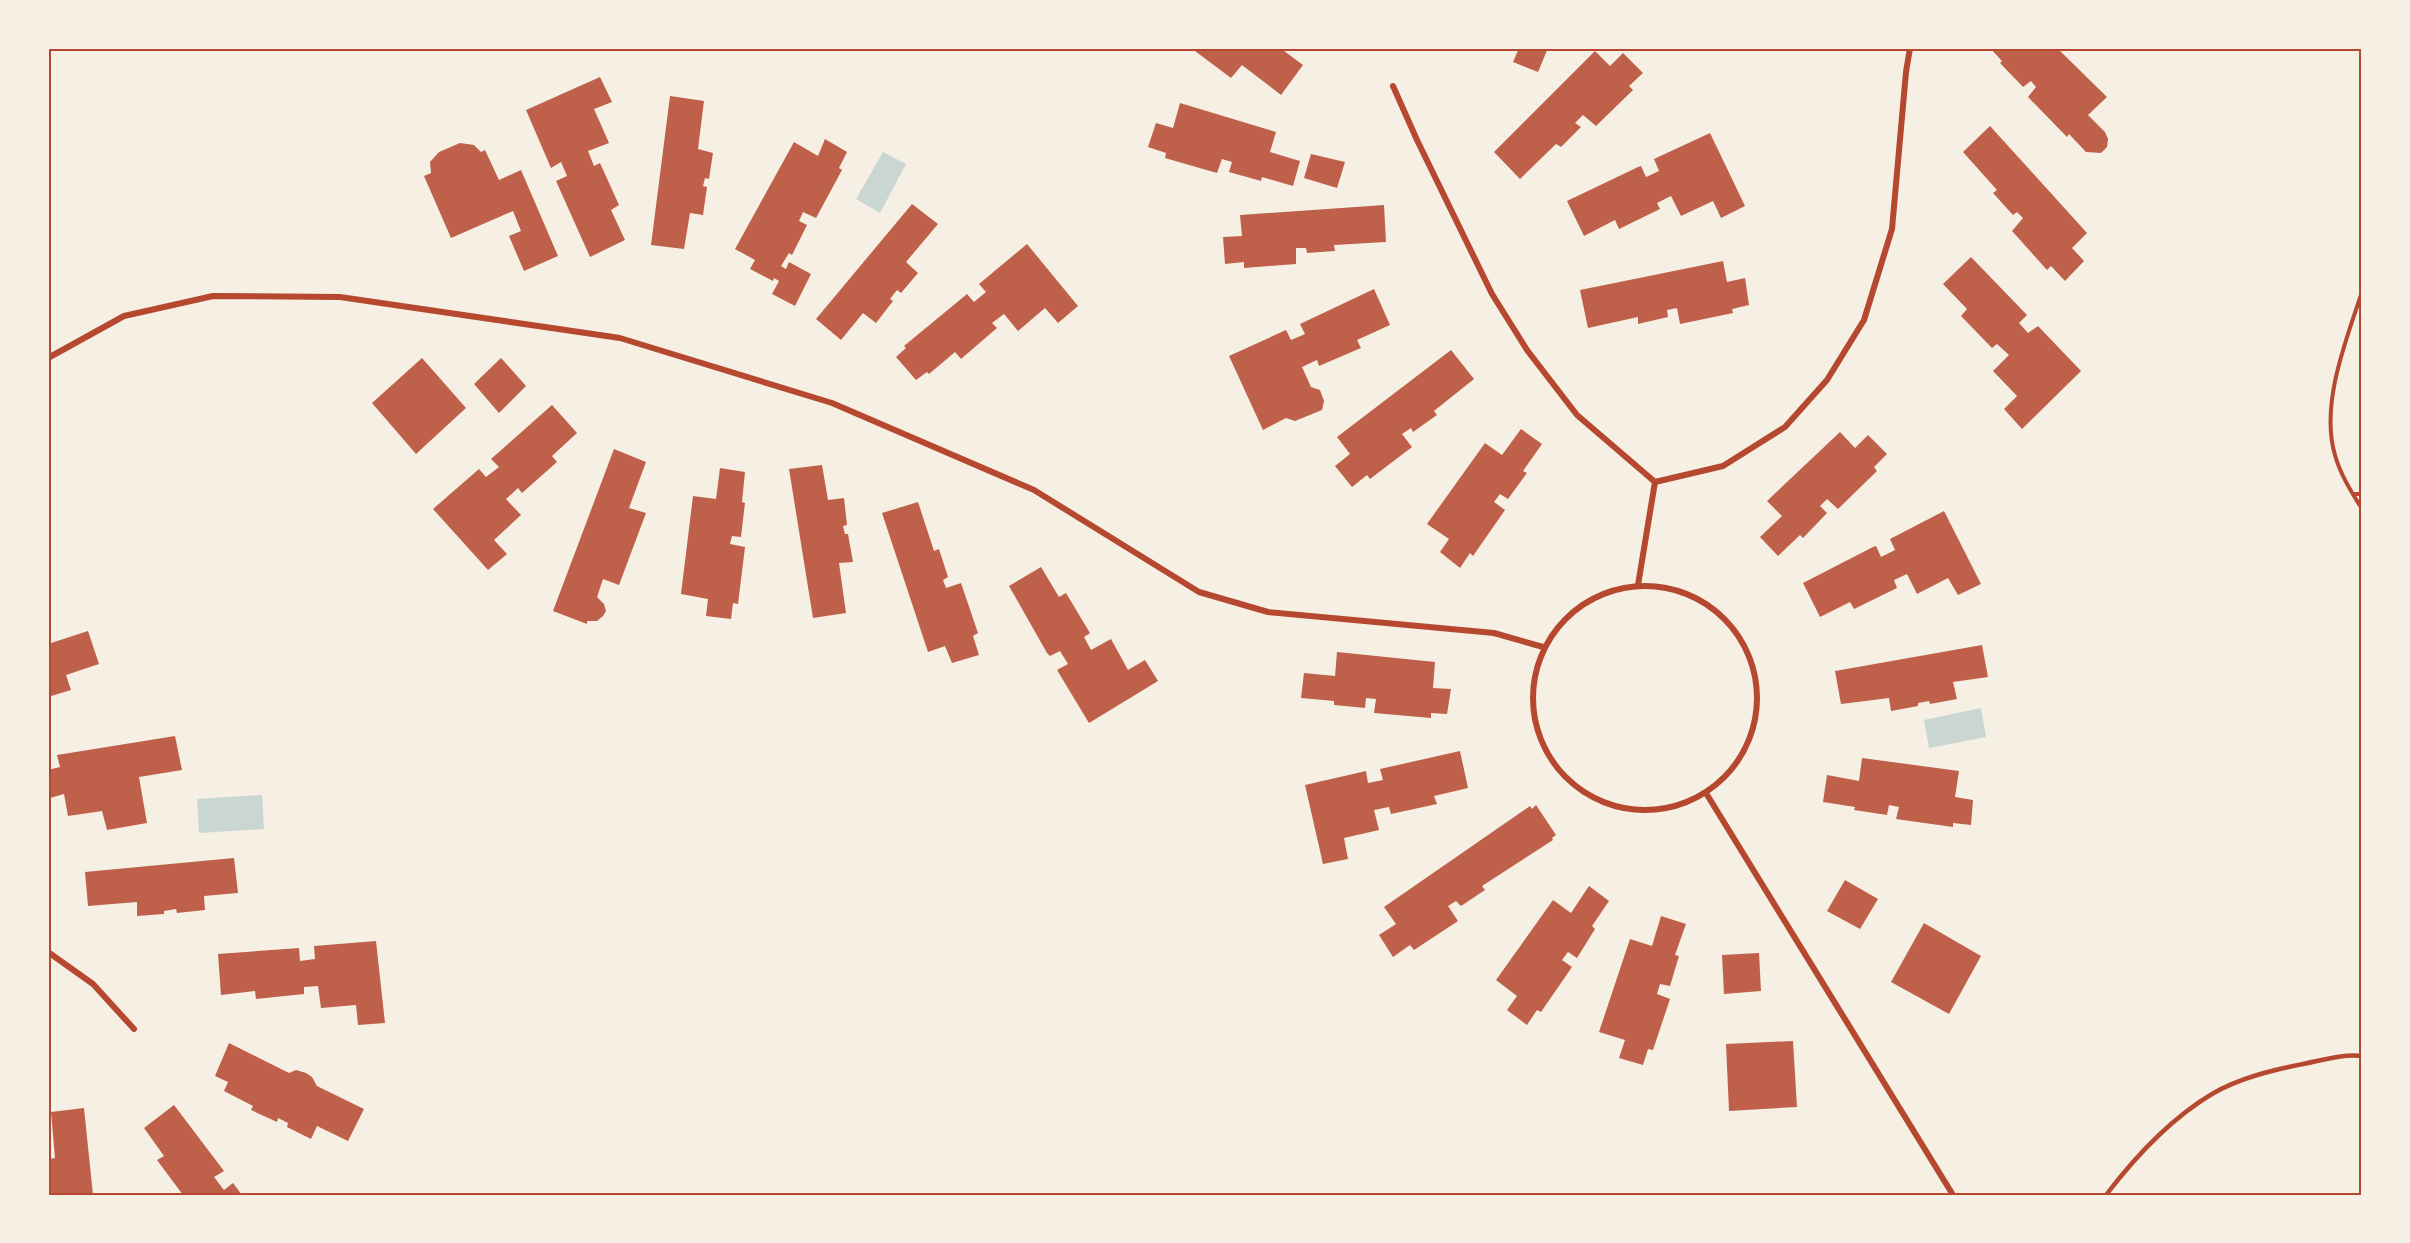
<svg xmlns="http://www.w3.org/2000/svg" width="2410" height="1243" font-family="'Crimson Pro',serif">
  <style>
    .water { fill: #c9d6d2 }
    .building { fill: #bf614a }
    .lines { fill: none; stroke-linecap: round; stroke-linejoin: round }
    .path { stroke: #b5482f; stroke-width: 4 }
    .service { stroke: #b5482f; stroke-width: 4.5 }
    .minor { stroke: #b5482f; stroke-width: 6 }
    .neatline { fill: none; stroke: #b5482f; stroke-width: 2 }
  </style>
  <rect width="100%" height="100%" fill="#f6efe4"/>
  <!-- water -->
  <path class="water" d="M883 152 906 164 880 213 856 199Z
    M1981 708 1986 737 1929 748 1924 720Z
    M262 795 264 829 199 833 197 799Z"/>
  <!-- building -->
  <path class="building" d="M1191 48H1280L1303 65 1281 95 1242 65 1231 78Z
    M1519 48H1548L1538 72 1513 62Z
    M1990 48H2057L2107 97 2088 115 2105 132 2108 139 2107 147 2101 153 2086 152 2069 134 2067 137 2028 97 2036 87 2031 81 2023 87 2000 63 2002 61Z
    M1595 51 1610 66 1623 53 1643 73 1629 86 1633 90 1596 126 1583 115 1575 123 1581 127 1561 147 1556 144 1520 179 1494 152Z
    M600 77 612 102 594 109 609 143 588 151 594 166 600 163 619 205 611 210 625 240 590 257 556 181 567 176 561 162 551 168 526 110Z
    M670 96 704 101 698 149 713 153 709 179 705 178 703 186 707 187 703 215 690 213 684 249 651 245Z
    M1180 103 1276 132 1270 152 1300 161 1293 186 1262 177 1261 181 1229 172 1232 162 1222 159 1217 173 1165 158 1166 153 1148 147 1156 123 1173 128Z
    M1990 126 2087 233 2072 248 2084 261 2065 281 2051 266 2047 270 2012 231 2023 218 2017 212 2013 215 1993 193 1997 190 1963 152Z
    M1710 133 1745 206 1721 218 1713 201 1681 216 1671 196 1657 203 1660 209 1619 229 1615 220 1584 236 1567 201 1638 167 1641 166 1646 177 1659 171 1654 159Z
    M825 139 847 152 839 168 842 170 816 218 803 212 799 221 807 225 792 255 789 253 781 266 786 269 789 262 811 274 795 306 772 294 779 281 774 278 773 281 750 269 755 260 735 249 794 142 818 156Z
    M460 143 474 145 481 152 485 150 499 180 521 170 558 256 524 271 509 236 521 231 513 211 451 238 424 176 431 173 430 162 439 152Z
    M1311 154 1345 162 1337 188 1304 178Z
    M912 204 938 224 906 262 918 273 901 293 897 290 890 299 893 301 876 323 863 313 841 340 816 319Z
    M1384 205 1386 242 1334 245 1335 251 1307 253 1306 248H1296V264L1244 268V262L1225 264 1223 237 1242 236 1240 215Z
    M1027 244 1078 306 1058 323 1045 308 1018 331 1004 314 992 323 997 328 961 359 955 352 929 374 927 372 916 380 896 357 906 348 904 346 967 294 974 302 986 292 979 284Z
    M1971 257 2027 315 2019 323 2028 333 2038 326 2081 371 2022 429 2004 409 2017 396 1993 371 2009 355 1997 344 1992 348 1961 316 1967 309 1943 284Z
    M1723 261 1727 282 1745 278 1749 305 1732 309 1733 313 1680 324 1677 308 1667 310 1668 317 1638 324V317L1588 328 1580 290Z
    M1374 289 1390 325 1357 340 1361 348 1319 366 1317 360 1302 367 1311 387 1320 390 1324 401 1322 410 1295 421 1286 418 1263 430 1229 356 1286 330 1291 340 1305 334 1300 324Z
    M1451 350 1474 379 1434 411 1437 415 1413 432 1411 428 1402 434 1412 447 1370 479 1367 475 1352 487 1335 466 1350 454 1337 437Z
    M422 358 466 408 416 454 372 403Z
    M501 358 526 386 499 413 474 384Z
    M552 405 577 433 552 456 557 462 522 493 518 488 506 499 521 515 494 540 507 554 488 570 433 509 479 469 486 477 499 467 491 459Z
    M1521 429 1542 444 1523 471 1527 473 1508 499 1500 494 1494 502 1505 510 1473 556 1470 553 1460 568 1440 552 1449 539 1427 524 1485 443 1502 455Z
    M1840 432 1855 448 1868 435 1887 454 1874 467 1877 471 1838 509 1827 499 1820 506 1827 513 1803 538 1800 535 1778 556 1760 537 1782 516 1767 501Z
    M614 449 646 462 629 508 646 513 619 585 603 579 597 597 604 604 606 611 603 616 597 621H587V624L553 611Z
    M822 465 828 500 844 498 847 525 843 526 845 534H848L853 562 839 563 846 613 813 618 789 469Z
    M720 468 745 472 742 502 745 503 741 537 732 536 730 544 745 547 738 604 733 603 731 619 706 616 708 599 681 594 693 496 716 499Z
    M918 502 934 551 939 549 948 577 943 580 946 588 961 583 978 633 973 636 979 655 952 663 945 646 928 652 882 513Z
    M1944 511 1981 584 1958 595 1948 578 1917 594 1907 574 1894 580 1897 588 1854 609 1850 602 1820 617 1803 583 1873 547 1876 546 1881 557 1895 550 1890 539Z
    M1041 567 1059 597 1066 593 1090 633 1084 637 1091 650 1111 639 1128 670 1145 660 1158 681 1089 723 1057 670 1068 664 1060 651 1050 656 1047 653 1009 586Z
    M88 631 99 664 66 675 71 690 48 697V644Z
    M1982 645 1988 677 1953 682 1957 699 1930 704 1929 701 1918 703V706L1891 711 1889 698 1841 704 1835 671Z
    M1337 652 1435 662 1433 688 1451 689 1447 714 1431 713V718L1374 713 1376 699 1366 698 1365 708 1334 705V701L1301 698 1304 673 1335 676Z
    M175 736 182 770 139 777 147 823 107 830 102 811 68 816 64 794 50 798 51 804 48 805V770L60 767 57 755Z
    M1460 751 1468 788 1434 796 1437 804 1391 814 1389 807 1374 810 1379 830 1344 838 1348 859 1323 864 1305 785 1366 771 1368 783 1383 780 1380 769Z
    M1862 758 1959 771 1955 797 1973 800 1971 825 1953 823V827L1896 819 1899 807 1889 805 1887 815 1854 810 1855 807 1823 802 1827 775 1859 781Z
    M1536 805 1556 835 1552 838 1553 840 1482 886 1485 890 1461 906 1456 901 1448 906 1458 921 1414 950 1410 945 1393 957 1379 935 1396 924 1384 907 1530 806 1532 809Z
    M234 858 238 893 204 896 205 910 177 913 176 909 164 911V914L137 916V902L88 906 85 872Z
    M1845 880 1878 899 1860 929 1827 911Z
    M1589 886 1609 901 1592 926 1595 929 1577 958 1568 952 1562 960 1572 967 1541 1012 1537 1010 1527 1025 1507 1010 1517 996 1496 980 1553 900 1571 913Z
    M1661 916 1686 924 1675 955 1679 956 1670 986 1660 984 1657 994 1670 999 1653 1050 1648 1049 1643 1065 1619 1058 1625 1040 1599 1032 1630 939 1652 946Z
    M1924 923 1981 956 1949 1014 1891 982Z
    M376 941 385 1023 358 1025 356 1005 321 1008 318 986 304 987V994L256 999 255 991 221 995 218 954 299 948 300 961 315 959 314 946Z
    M1759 953 1761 991 1724 994 1722 955Z
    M1793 1041 1797 1107 1729 1111 1726 1044Z
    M229 1043 289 1073 296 1070 306 1073 312 1077 317 1086 364 1109 348 1141 317 1126 311 1139 287 1127 288 1123 278 1118 277 1122 251 1110 253 1106 224 1091 228 1082 215 1076Z
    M174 1105 224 1171 214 1177 224 1190 233 1183 242 1195H183L157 1160 164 1156 144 1128Z
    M84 1108 93 1195H48V1159L55 1158 51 1112Z"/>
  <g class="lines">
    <!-- path -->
    <path class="path" d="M2362 292C2346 340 2320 405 2335 455 2340 474 2352 493 2362 509
      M2353 494H2362"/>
    <!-- service -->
    <path class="service" d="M2106 1195C2135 1157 2170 1119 2212 1094 2239 1078 2273 1070 2303 1064 2323 1060 2342 1054 2362 1056"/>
    <!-- minor -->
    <path class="minor" d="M1393 86 1417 140 1492 294 1527 350 1577 415 1655 482
      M48 358 124 316 213 296 340 297 620 338 832 403 1034 490 1199 592 1268 612 1494 633 1543 647
      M1638 585 1655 482 1723 466 1785 427 1827 380 1864 320 1892 229 1906 72 1910 48
      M1533 698a112 112 0 1 1 224 0a112 112 0 1 1-224 0Z
      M1706 793 1953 1195
      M48 952 93 984 134 1029"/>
  </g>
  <!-- border -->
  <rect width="2410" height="1243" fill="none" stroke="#f6efe4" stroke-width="99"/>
  <rect x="50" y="50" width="2310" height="1144" class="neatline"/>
</svg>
